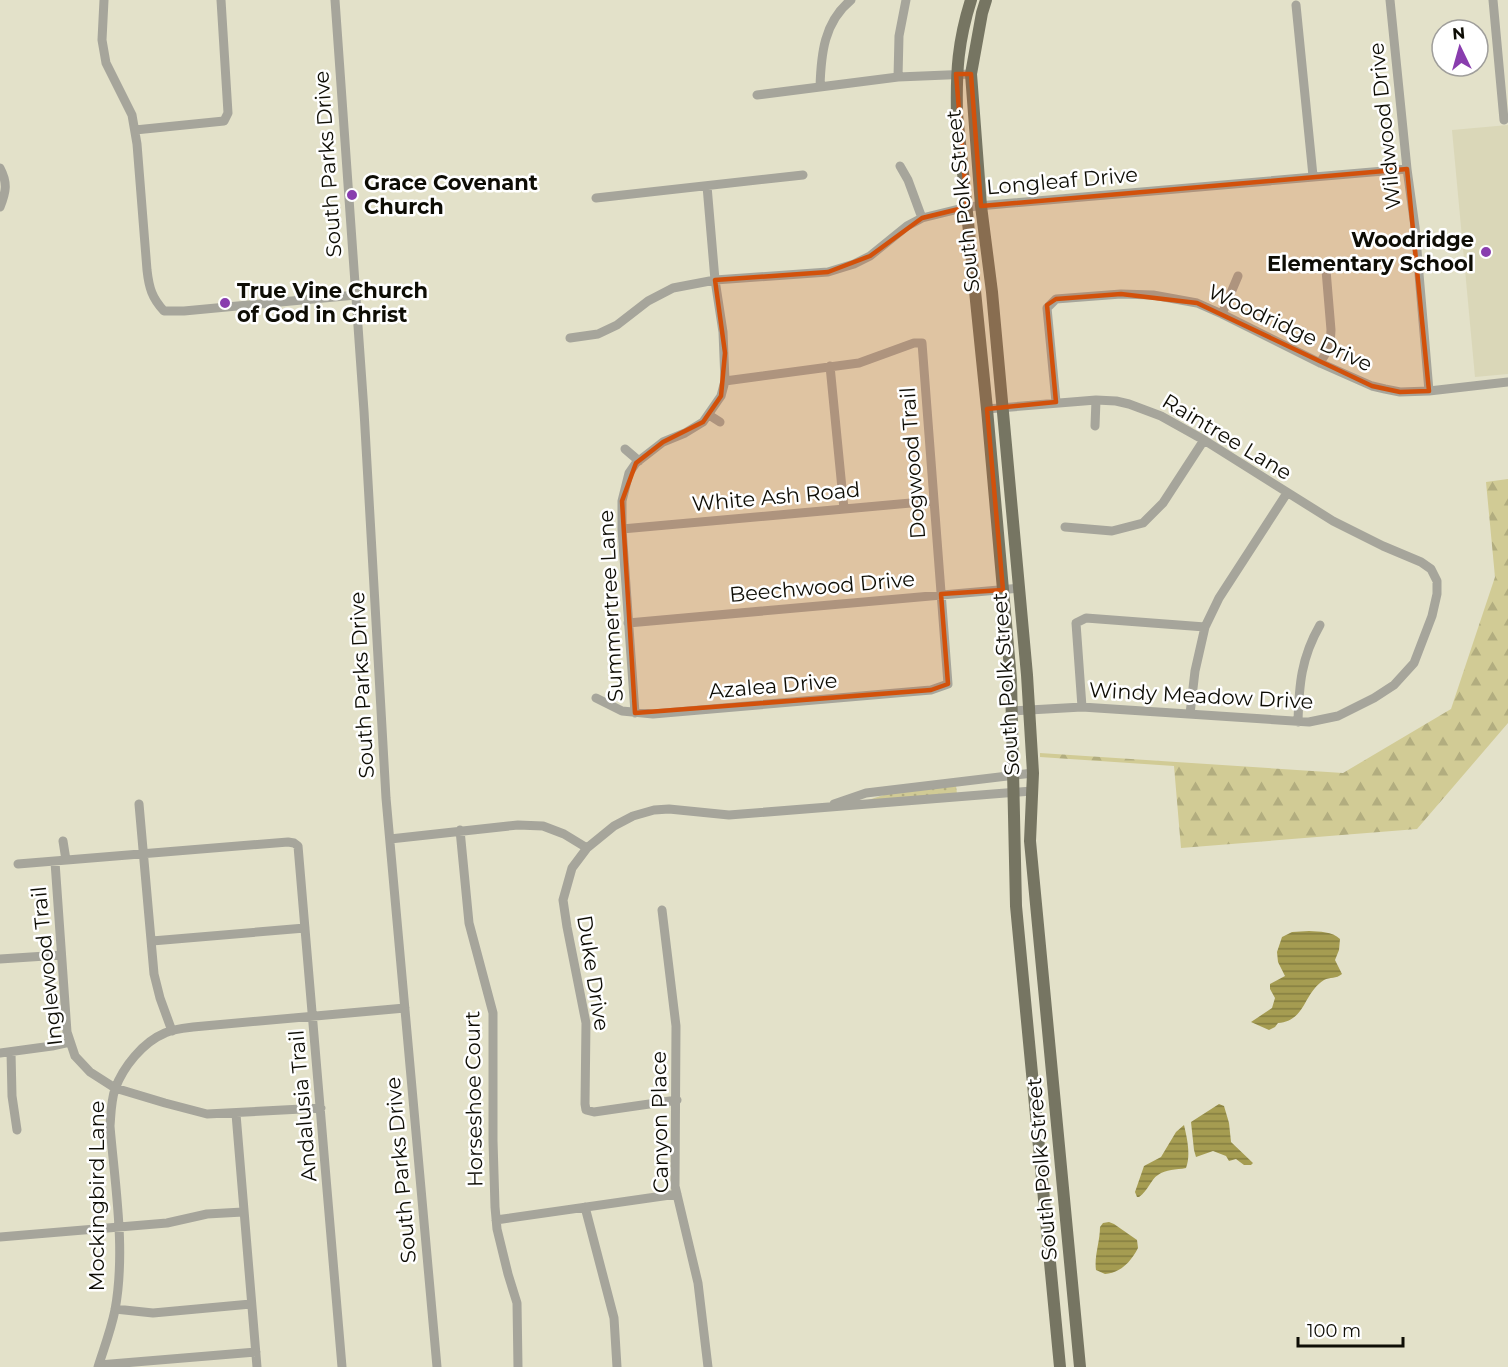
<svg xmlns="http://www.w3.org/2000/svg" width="1508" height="1367" font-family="Montserrat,sans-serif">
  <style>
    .built { fill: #dad7b8 }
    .grass { fill: url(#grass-dots) }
    .forest { fill: url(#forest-firs) }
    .water { fill: url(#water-rules) }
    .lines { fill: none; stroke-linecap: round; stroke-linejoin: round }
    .minor { stroke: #a6a59b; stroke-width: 9 }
    .major { stroke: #767562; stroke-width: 12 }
    .marked { fill: #d2510b; fill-opacity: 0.2; stroke: #d2510b; stroke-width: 4.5; stroke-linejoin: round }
    .poi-dot { fill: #893dae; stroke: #fff; stroke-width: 2 }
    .labels { text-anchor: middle; stroke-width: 5; stroke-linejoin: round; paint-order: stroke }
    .street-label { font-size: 21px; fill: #0e0d05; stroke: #fff }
    .poi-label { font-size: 21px; font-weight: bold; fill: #0e0d05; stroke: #fff; text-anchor: start }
  </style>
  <defs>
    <pattern id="grass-dots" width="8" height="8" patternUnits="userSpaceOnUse" patternTransform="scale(1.5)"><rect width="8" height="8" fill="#d1cb95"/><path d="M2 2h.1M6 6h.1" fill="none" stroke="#b2ad7f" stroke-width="1.8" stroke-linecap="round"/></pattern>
    <pattern id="forest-firs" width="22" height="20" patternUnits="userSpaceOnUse" patternTransform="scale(1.5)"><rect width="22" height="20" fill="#d1cb95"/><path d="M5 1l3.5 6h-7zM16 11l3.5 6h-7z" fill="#b2ad7f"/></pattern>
    <pattern id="water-rules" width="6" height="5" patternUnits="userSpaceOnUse" patternTransform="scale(1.5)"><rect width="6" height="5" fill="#a59c51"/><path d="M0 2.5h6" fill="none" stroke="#857e41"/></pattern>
  </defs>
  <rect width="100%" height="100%" fill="#e3e1c9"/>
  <!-- built -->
  <path class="built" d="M1508 125V374L1475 377 1452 130Z"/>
  <!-- grass -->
  <path class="grass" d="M956 786 957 794 865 801 890 793Z"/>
  <!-- forest -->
  <path class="forest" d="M1508 479V723L1417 829 1181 848 1174 766 1040 757V753L1343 773 1451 709 1495 577 1486 482Z"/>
  <!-- water -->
  <path class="water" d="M1309 931C1320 932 1332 931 1340 939L1339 950 1335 960 1342 974C1336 979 1330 977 1324 980 1303 993 1306 1021 1278 1023L1275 1027 1269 1030 1251 1022 1272 1008 1275 998 1270 989V984L1285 976 1278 962 1277 952 1282 937 1292 932Z
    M1219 1104 1224 1106 1229 1123 1231 1142 1253 1163 1251 1165H1244L1236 1159 1229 1161 1226 1156 1213 1151 1196 1157 1194 1150 1191 1122Z
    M1184 1125C1187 1138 1191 1155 1186 1168 1176 1170 1166 1169 1158 1175 1151 1179 1148 1191 1139 1197H1137L1135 1192 1144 1166 1161 1157 1176 1132Z
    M1109 1222 1114 1224 1137 1240 1138 1248C1131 1262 1120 1273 1105 1274L1096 1270C1094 1256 1100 1242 1100 1227L1103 1223Z"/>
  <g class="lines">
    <!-- minor -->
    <path class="minor" d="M104 0 102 40 106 63 132 115 137 144 147 270C149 288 152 298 164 311H184L356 295
      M335 0 364 411 386 798 437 1367
      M1390 0 1407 169 1415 227 1429 391
      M1493 0 1504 120
      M1296 5 1313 176
      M898 77 899 36 906 0
      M820 87C821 54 824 22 851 0
      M757 95 898 77 971 74
      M135 130 224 121 228 113 221 0
      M900 166 908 180 922 218
      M0 168C8 183 6 192 0 207
      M596 198 803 175
      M1222 314 1238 276
      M570 338 598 334 617 325 648 301 673 288 715 280 828 272 854 264 870 256 907 226 922 218 967 207 1407 169
      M1320 363 1330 346 1331 330 1326 270
      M830 366 844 509
      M1056 402 1047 308 1056 299 1121 294 1153 295 1197 303 1222 314 1320 363 1372 386 1385 389 1400 392 1429 391 1508 382
      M987 409 1096 400 1116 401 1129 404 1161 416 1204 440 1333 521 1383 546 1421 562 1431 569 1437 581V594L1432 616 1414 663 1394 685 1374 698 1338 716 1309 722 1082 707 1013 711
      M709 415 720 422
      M1095 426 1096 400
      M625 449 639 461
      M1065 527 1112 531 1143 523 1163 503 1204 440
      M622 529 933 501
      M628 623 1020 588
      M596 698 622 711 653 714 931 690 948 684 922 343H914L859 363 725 381
      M1082 707 1076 623 1086 618 1205 627
      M635 713 622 529V501L629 473 636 463 663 442 685 433 703 422 721 396 725 381 723 332 715 280 707 186
      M1190 714 1195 671 1205 627 1219 598 1287 493
      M1298 722C1299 685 1301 658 1320 625
      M139 804 154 974 160 998 172 1031
      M834 804 866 793 1033 773
      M460 830 469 923 493 1013V1141L495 1207 497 1229 508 1274 517 1303 518 1367
      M390 839 518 825 543 826 564 834 587 848
      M63 841 66 860
      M55 862 67 1032 75 1056 90 1072 115 1088 165 1103 207 1114 321 1108
      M18 864 288 842 294 843 298 846 342 1367
      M662 910 676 1026 675 1186 698 1283 708 1367
      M152 941 305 928
      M0 959 61 955
      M11 1052 12 1096 17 1130
      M0 1053 52 1046 70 1042
      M677 1100 594 1112 586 1110 585 1104 586 1023 567 927 563 900 572 868 587 848 614 826 633 816 654 810 669 809 729 815 1032 791
      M236 1114 257 1367
      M585 1207 614 1318 617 1367
      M496 1220 677 1194
      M0 1237 167 1223 207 1214 243 1212
      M115 1309 153 1313 251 1304
      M99 1365 256 1352
      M98 1367C104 1348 111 1330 115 1310 126 1250 115 1186 110 1126 111 1114 111 1101 115 1089 123 1067 143 1042 165 1033 173 1029 184 1028 193 1027L405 1008"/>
    <!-- major -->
    <path class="major" d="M971 0C958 41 956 71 957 114L987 409 1011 680 1016 906 1060 1367
      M986 0 982 13 971 74 981 206 992 292 1027 675 1033 773 1030 841 1080 1367"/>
  </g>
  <!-- marked area -->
  <path class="marked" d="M956 74H971L981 206 1407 169 1429 391 1400 392 1372 386 1197 303 1121 294 1056 299 1047 305 1056 402 987 409 1003 590 941 594 948 684 931 690 635 713 622 501 636 463 663 442 703 422 721 396 725 353 715 280 828 272 870 256 922 218 967 207Z"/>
  <!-- markers -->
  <g class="poi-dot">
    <circle cx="352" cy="195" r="6"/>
    <circle cx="1486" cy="252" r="6"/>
    <circle cx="225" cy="303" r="6"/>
  </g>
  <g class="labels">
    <!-- street labels -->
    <g class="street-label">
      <text transform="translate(1385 126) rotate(-96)" y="7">Wildwood Drive</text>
      <text transform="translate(328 164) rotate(-94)" y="7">South Parks Drive</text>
      <text transform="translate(1062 181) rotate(-5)" y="7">Longleaf Drive</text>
      <text transform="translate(963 201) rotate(-96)" y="7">South Polk Street</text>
      <text transform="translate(1290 328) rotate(25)" y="7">Woodridge Drive</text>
      <text transform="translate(1227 437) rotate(31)" y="7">Raintree Lane</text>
      <text transform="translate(913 463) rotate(-94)" y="7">Dogwood Trail</text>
      <text transform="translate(776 497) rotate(-5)" y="7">White Ash Road</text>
      <text transform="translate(822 587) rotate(-5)" y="7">Beechwood Drive</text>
      <text transform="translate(611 606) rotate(-93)" y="7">Summertree Lane</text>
      <text transform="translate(1006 684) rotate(-94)" y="7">South Polk Street</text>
      <text transform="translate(362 685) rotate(-93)" y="7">South Parks Drive</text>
      <text transform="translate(773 686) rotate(-5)" y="7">Azalea Drive</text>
      <text transform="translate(1201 696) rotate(3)" y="7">Windy Meadow Drive</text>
      <text transform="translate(47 966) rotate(-96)" y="7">Inglewood Trail</text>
      <text transform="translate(593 973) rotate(81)" y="7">Duke Drive</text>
      <text transform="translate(474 1099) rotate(-91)" y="7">Horseshoe Court</text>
      <text transform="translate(303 1106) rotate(-95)" y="7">Andalusia Trail</text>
      <text transform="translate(660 1122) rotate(-91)" y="7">Canyon Place</text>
      <text transform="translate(1042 1169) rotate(-95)" y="7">South Polk Street</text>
      <text transform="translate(401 1170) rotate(-95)" y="7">South Parks Drive</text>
      <text transform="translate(97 1196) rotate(-90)" y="7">Mockingbird Lane</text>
    </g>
    <!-- poi labels -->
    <g class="poi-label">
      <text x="364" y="190">Grace Covenant<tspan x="364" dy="24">Church</tspan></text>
      <text x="1474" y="247" text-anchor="end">Woodridge<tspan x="1474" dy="24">Elementary School</tspan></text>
      <text x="237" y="298">True Vine Church<tspan x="237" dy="24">of God in Christ</tspan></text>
    </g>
  </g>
  <!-- north arrow -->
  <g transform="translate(1460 48) rotate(355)"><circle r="28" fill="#ffffff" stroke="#9f9e9b" stroke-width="1.5"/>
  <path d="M0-4.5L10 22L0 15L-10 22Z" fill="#893dae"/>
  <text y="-9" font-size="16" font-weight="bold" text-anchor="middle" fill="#0e0d05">N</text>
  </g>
  <!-- scale -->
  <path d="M1298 1337v9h105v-9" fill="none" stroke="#0e0d05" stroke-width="3"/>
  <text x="1307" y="1337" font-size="18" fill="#0e0d05" stroke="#ffffff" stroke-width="4.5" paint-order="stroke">100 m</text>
</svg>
